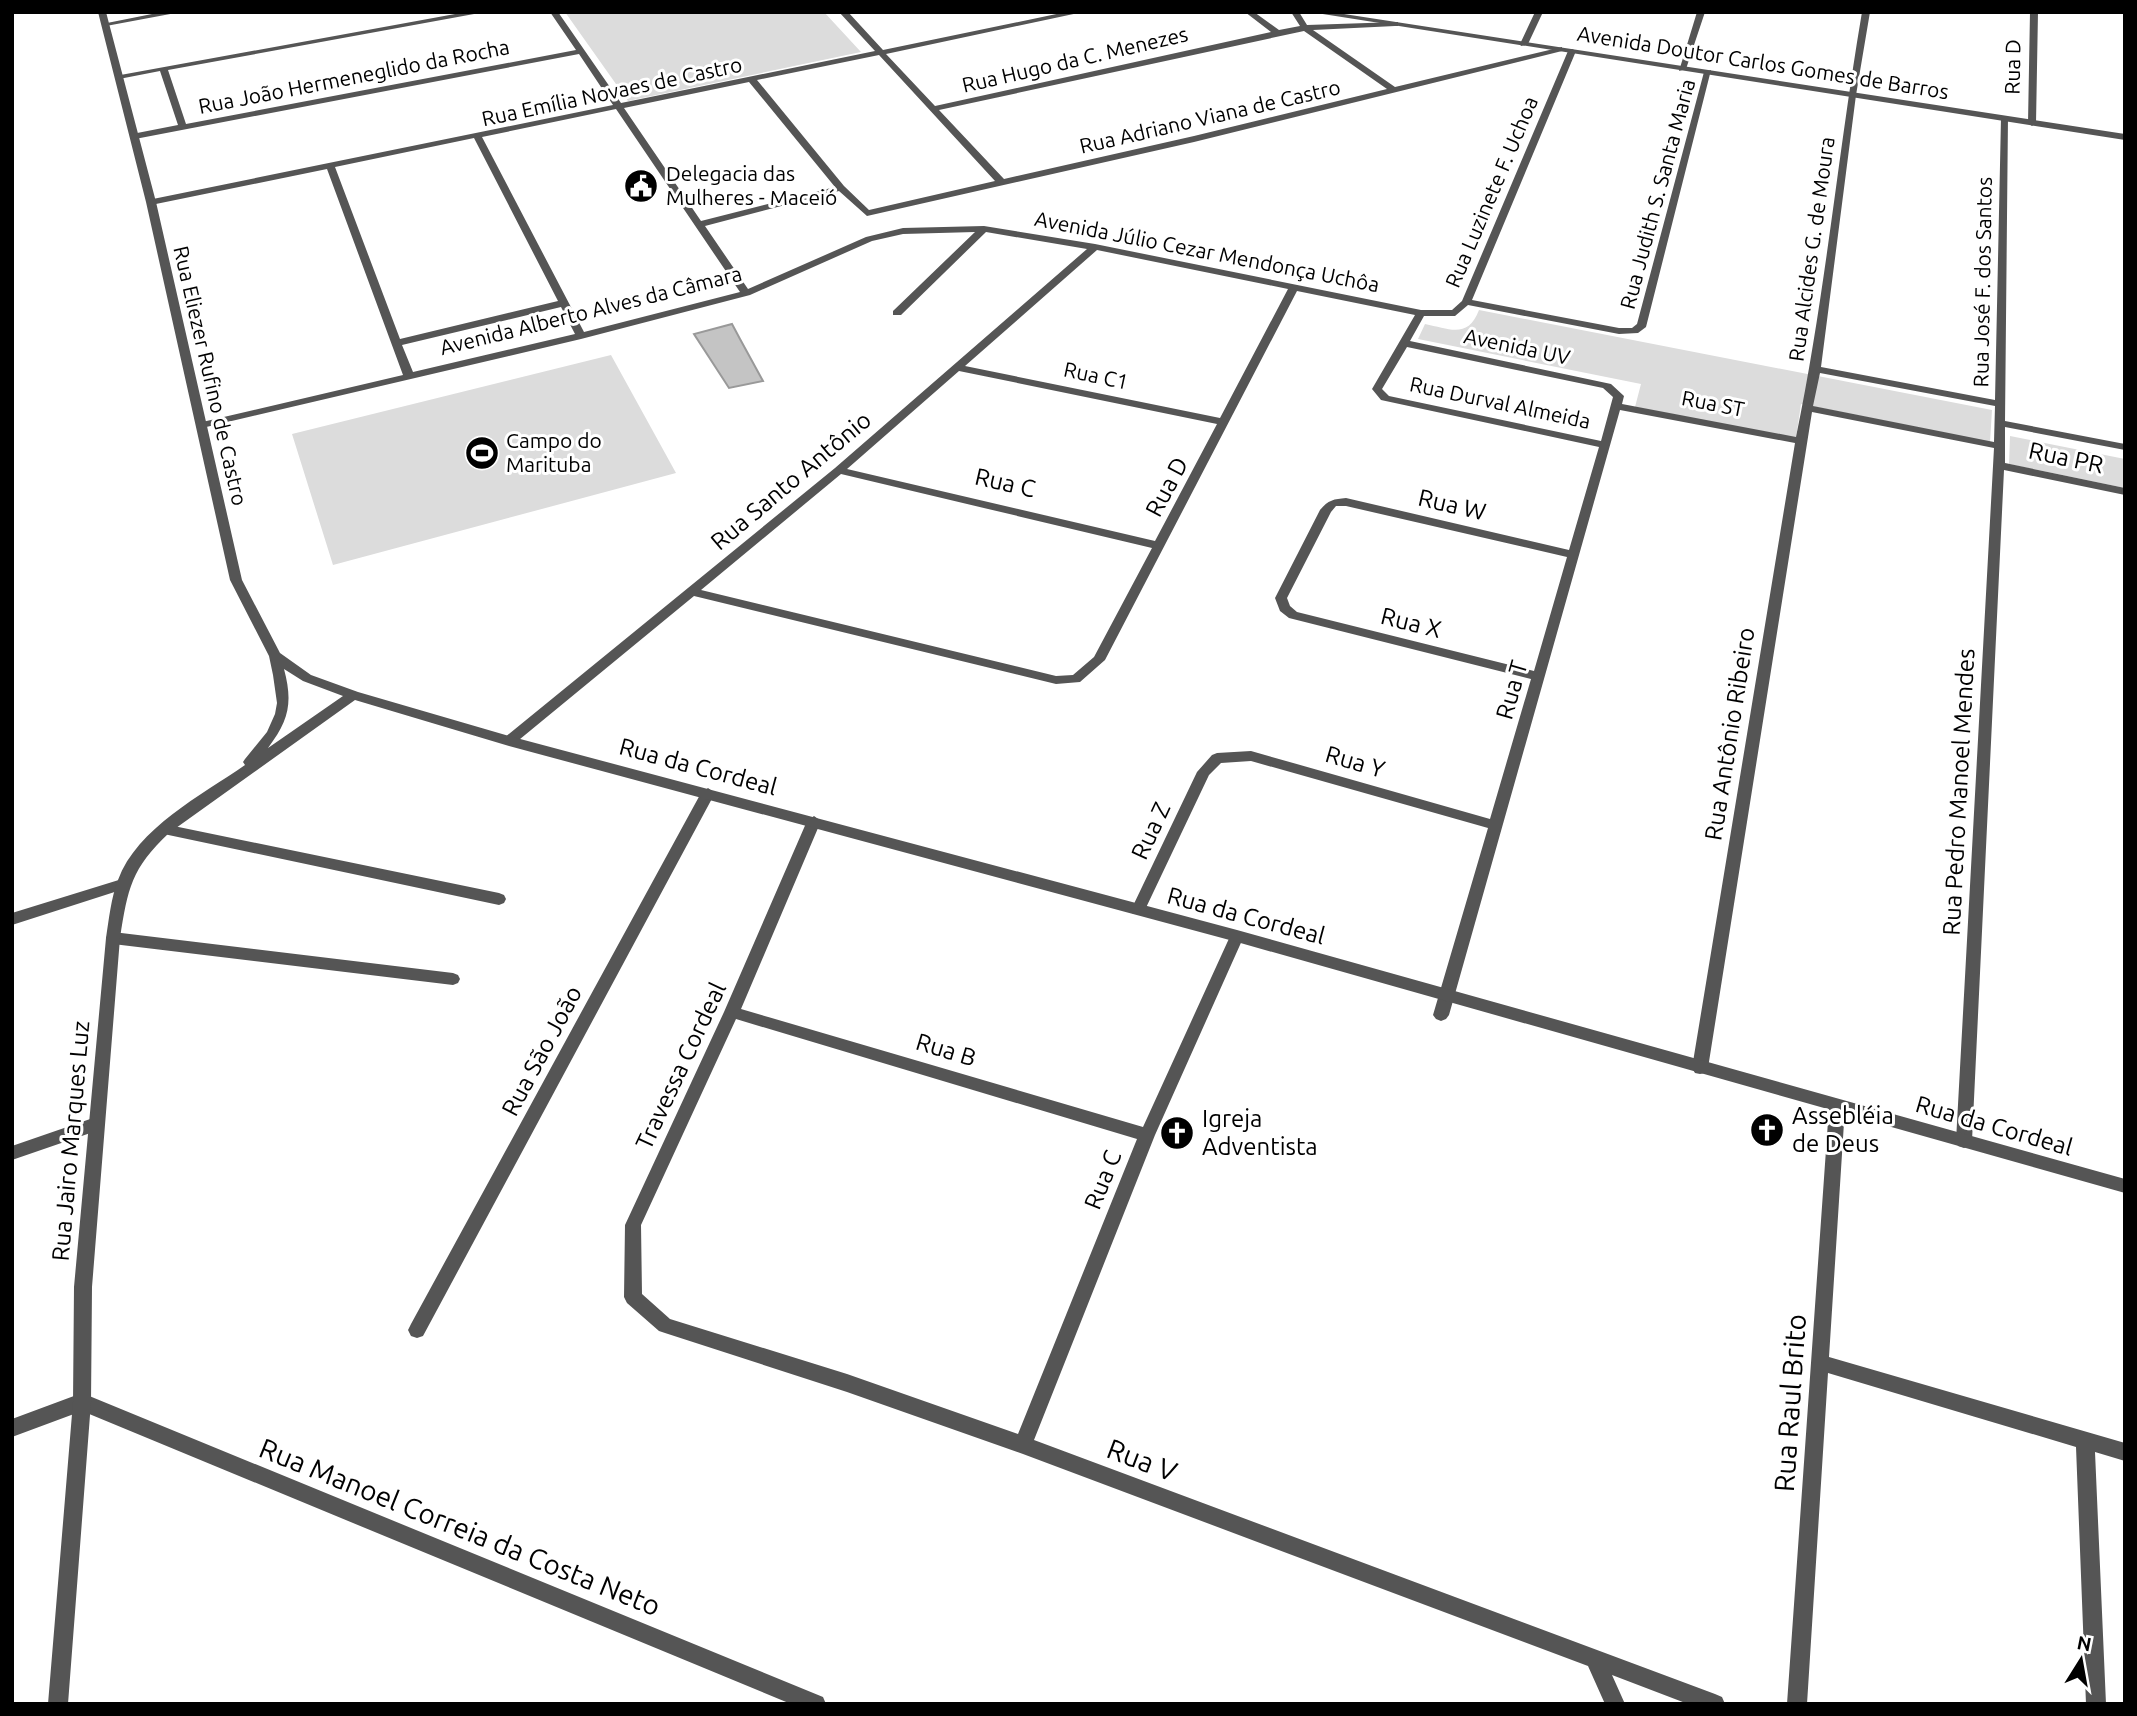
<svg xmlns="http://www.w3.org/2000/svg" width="2137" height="1716" font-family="Ubuntu,sans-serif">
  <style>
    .green { fill: #dcdcdc }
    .building { fill: #c4c4c4; stroke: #999; stroke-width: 2 }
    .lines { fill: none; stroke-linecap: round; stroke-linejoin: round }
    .minor { fill: #555; fill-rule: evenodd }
    .tertiary { fill: #555; fill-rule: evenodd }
    .labels { text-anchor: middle; stroke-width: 6; stroke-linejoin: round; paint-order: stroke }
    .far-street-label { font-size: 21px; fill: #000; stroke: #fff }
    .far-poi-label { font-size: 21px; fill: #000; stroke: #fff; text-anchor: start }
    .street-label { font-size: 24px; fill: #000; stroke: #fff }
    .poi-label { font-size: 24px; fill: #000; stroke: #fff; text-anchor: start }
    .near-street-label { font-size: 28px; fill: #000; stroke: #fff }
  </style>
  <rect width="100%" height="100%" fill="#fff"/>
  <!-- green -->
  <path class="green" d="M565 12H824L861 52 628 101Z
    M1479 310 1992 410 1990 442 1801 404 1796 438 1635 407 1641 384 1418 339 1425 324C1450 329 1468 339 1479 310Z
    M611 355 676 473 333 565 292 434Z
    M2010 436 2125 459V488L2009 464Z"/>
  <!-- building -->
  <path class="building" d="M732 324 740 339 763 381 729 388 694 334Z"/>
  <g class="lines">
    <!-- minor -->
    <path class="minor" d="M162 12H181L106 26 102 24Z
      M466 12H485L168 70 186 124 576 50 550 12H558L621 103 875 51 839 12H848L883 50 1066 12H1083L886 54 935 106 1271 32 1245 12H1254L1279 30 1300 26 1291 12H1299L1307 25 1398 22V26H1395L1313 30 1395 87 1562 47V51L1194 142 867 216 839 191 705 226 748 289 866 237 903 228 984 226 1095 244 1421 310H1452L1462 301 1568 51 1572 49 1576 51 1472 300 1619 328H1632L1637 324 1704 72 1711 70 1646 327 1638 333 1619 334 1468 305 1455 316H1424L1410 341 1611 384 1624 396 1622 404 1796 437C1825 297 1838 153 1862 12H1870L1856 95 1821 367 1995 400 2001 118 2008 116 2005 421 2125 444V450L2005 427V463L2125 488V495L2004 470 1972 1141 1970 1146 1964 1148 1958 1146 1956 1141 1994 448 1812 412 1708 1068 1705 1073 1700 1074 1695 1073 1692 1068 1795 443 1620 410 1449 1015 1446 1019 1441 1021 1436 1019 1433 1015 1488 828 1251 761 1221 763 1209 775 1143 914H1133L1131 910 1197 772 1212 755 1217 753 1251 751 1490 819 1531 679 1289 618 1280 611 1275 598 1320 510C1328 500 1334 499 1346 498L1569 550 1599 447 1381 400 1372 389 1415 315 1297 291 1105 660 1080 682 1056 684 694 596 514 744H504L502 741 504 738 835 468 1087 249 986 232 901 315H893V311L975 232 903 234 872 241 750 295 581 339 202 428 198 427V423L403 375 327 169 151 205 148 204V200L613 105 579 54 135 139 131 136 132 134 178 125 160 71 119 79 115 76ZM1304 31 1387 89 1194 136 1004 179 939 110ZM879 55 995 181 869 210 844 186 757 80ZM749 82 835 187 701 221 624 108ZM616 109 740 292 584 332 482 137ZM474 138 558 301 400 339 335 167ZM1097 250 1288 289 1220 418 965 366ZM561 307 575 334 413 372 402 345ZM1407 347 1603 388 1613 397 1601 441 1389 396 1382 389ZM959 371 1217 424 1155 541 847 469ZM1820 373 1995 406 1994 442 1813 406ZM841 474 1152 548 1094 657 1073 675 1056 676 701 590ZM1336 506H1346L1567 557 1534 671 1297 612 1290 606 1287 598 1331 512Z
      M1535 12H1543L1528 44 1521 46 1520 44Z
      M1697 12H1705L1686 69 1679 71Z
      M2030 12H2038L2036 123 2032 126 2028 123Z
      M708 788 715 793 423 1336 417 1338 411 1336 408 1330 411 1324 701 793Z
      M814 816 821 821 741 1009 1143 1127 1232 932H1242L1244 936 1155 1135 1034 1440 1715 1694 1722 1697 1725 1704H1688L1612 1675 1625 1704H1605L1588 1666 1023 1454 847 1392 665 1333 659 1331 627 1303 624 1297 625 1225 724 1012 807 821ZM736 1019 1137 1139 1018 1434 847 1374 670 1319 642 1294 641 1225Z
      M164 824 499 893 504 895 506 899 504 903 499 905 159 833 157 829Z
      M122 879 127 880 129 884 127 888 12 925V913Z
      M113 932 453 973 458 975 460 979 458 983 453 985 113 944 108 942 106 938 108 934Z
      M1837 1100 1843 1102 1845 1107 1829 1357 2125 1443V1461L2095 1452 2106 1704H2086L2076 1447 1828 1373 1807 1704H1787L1829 1107 1831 1102Z
      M96 1117 102 1119 104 1124 102 1129 12 1160V1146Z
      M82 1393 823 1697 826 1704H791L82 1411 12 1437V1419Z"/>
    <!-- tertiary -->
    <path class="tertiary" d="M98 12H106L156 202 242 580 280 653 311 675 358 692 509 736 1237 930 2125 1179V1193L1237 942 509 746 355 700 169 833C131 869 128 888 120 938L92 1287 91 1402 68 1704H48L73 1402 74 1287 106 938C109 919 111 898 118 880 137 828 202 795 245 765L243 762 245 759 267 732 275 714 277 703 273 675 269 656 230 580 146 202ZM284 669 303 681 343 696 268 748C289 720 293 703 284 669Z
      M1310 12H1331L2125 134V140Z"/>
  </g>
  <!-- icons -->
  <defs>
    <g id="civic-disc" transform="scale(1.75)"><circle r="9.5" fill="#000" stroke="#fff"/><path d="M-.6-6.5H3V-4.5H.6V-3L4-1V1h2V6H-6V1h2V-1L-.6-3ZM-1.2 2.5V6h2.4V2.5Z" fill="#fff"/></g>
    <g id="stadium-disc" transform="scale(1.75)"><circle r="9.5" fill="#000" stroke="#fff"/><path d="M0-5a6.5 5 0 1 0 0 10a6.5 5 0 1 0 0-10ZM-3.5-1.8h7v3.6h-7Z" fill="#fff"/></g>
    <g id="church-disc" transform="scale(1.75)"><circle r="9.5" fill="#000" stroke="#fff"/><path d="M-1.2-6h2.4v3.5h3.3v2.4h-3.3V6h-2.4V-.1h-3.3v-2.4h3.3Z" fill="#fff"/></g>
  </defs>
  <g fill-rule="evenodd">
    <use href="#civic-disc" x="641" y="186"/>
    <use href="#stadium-disc" x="482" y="453"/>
    <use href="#church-disc" x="1767" y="1130"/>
    <use href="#church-disc" x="1177" y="1133"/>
  </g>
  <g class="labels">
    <!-- far-street labels -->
    <g class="far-street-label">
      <text transform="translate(1075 60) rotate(-13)" y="7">Rua Hugo da C. Menezes</text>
      <text transform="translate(1763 63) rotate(9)" y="7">Avenida Doutor Carlos Gomes de Barros</text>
      <text transform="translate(2013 67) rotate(-89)" y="7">Rua D</text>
      <text transform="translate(354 77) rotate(-11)" y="7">Rua João Hermeneglido da Rocha</text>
      <text transform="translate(612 92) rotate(-12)" y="7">Rua Emília Novaes de Castro</text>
      <text transform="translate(1210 117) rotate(-13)" y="7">Rua Adriano Viana de Castro</text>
      <text transform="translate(1492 192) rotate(-67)" y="7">Rua Luzinete F. Uchoa</text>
      <text transform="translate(1658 194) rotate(-75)" y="7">Rua Judith S. Santa Maria</text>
      <text transform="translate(1812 249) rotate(-82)" y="7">Rua Alcides G. de Moura</text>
      <text transform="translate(1207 252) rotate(11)" y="7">Avenida Júlio Cezar Mendonça Uchôa</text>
      <text transform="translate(1983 282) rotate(-89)" y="7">Rua José F. dos Santos</text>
      <text transform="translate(591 311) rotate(-14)" y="7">Avenida Alberto Alves da Câmara</text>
      <text transform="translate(1517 347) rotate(12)" y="7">Avenida UV</text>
      <text transform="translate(210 376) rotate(77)" y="7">Rua Eliezer Rufino de Castro</text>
      <text transform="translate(1096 376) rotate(12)" y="7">Rua C1</text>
      <text transform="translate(1500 403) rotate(12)" y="7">Rua Durval Almeida</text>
      <text transform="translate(1713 404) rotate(11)" y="7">Rua ST</text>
    </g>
    <!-- far-poi labels -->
    <g class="far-poi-label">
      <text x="666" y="181">Delegacia das<tspan x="666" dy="24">Mulheres - Maceió</tspan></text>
      <text x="506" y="448">Campo do<tspan x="506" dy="24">Marituba</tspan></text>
    </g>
    <!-- street labels -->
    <g class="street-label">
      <text transform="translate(2066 458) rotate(12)" y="8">Rua PR</text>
      <text transform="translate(791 481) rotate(-40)" y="8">Rua Santo Antônio</text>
      <text transform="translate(1005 483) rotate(13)" y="8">Rua C</text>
      <text transform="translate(1167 487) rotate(-62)" y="8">Rua D</text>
      <text transform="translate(1452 505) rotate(13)" y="8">Rua W</text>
      <text transform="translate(1411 623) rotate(14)" y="8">Rua X</text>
      <text transform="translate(1512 690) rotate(-74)" y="8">Rua T</text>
      <text transform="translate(1730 734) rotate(-81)" y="8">Rua Antônio Ribeiro</text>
      <text transform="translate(1355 762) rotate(16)" y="8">Rua Y</text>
      <text transform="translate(698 767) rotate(15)" y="8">Rua da Cordeal</text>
      <text transform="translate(1959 792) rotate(-87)" y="8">Rua Pedro Manoel Mendes</text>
      <text transform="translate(1151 831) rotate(-65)" y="8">Rua Z</text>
      <text transform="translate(1246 916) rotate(15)" y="8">Rua da Cordeal</text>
      <text transform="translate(946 1050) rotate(17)" y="8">Rua B</text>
      <text transform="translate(542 1051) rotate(-62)" y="8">Rua São João</text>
      <text transform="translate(681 1066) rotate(-65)" y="8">Travessa Cordeal</text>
      <text transform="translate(1994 1126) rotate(16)" y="8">Rua da Cordeal</text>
      <text transform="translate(71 1141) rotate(-85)" y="8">Rua Jairo Marques Luz</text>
      <text transform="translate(1103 1180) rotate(-68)" y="8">Rua C</text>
    </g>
    <!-- poi labels -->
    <g class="poi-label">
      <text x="1792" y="1124">Assebléia<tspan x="1792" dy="28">de Deus</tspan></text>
      <text x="1202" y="1127">Igreja<tspan x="1202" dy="28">Adventista</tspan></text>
    </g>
    <!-- near-street labels -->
    <g class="near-street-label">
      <text transform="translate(1790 1403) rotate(-86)" y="10">Rua Raul Brito</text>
      <text transform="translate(1142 1460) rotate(21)" y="10">Rua V</text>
      <text transform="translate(460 1527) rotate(22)" y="10">Rua Manoel Correia da Costa Neto</text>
    </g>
  </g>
  <!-- border -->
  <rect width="2137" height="1716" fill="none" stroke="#000000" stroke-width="28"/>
  <!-- north arrow -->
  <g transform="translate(2081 1660) rotate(11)" stroke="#ffffff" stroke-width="5" paint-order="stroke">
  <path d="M0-5L12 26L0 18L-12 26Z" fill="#000000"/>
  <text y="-10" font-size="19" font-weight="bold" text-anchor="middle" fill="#000000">N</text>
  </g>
</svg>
